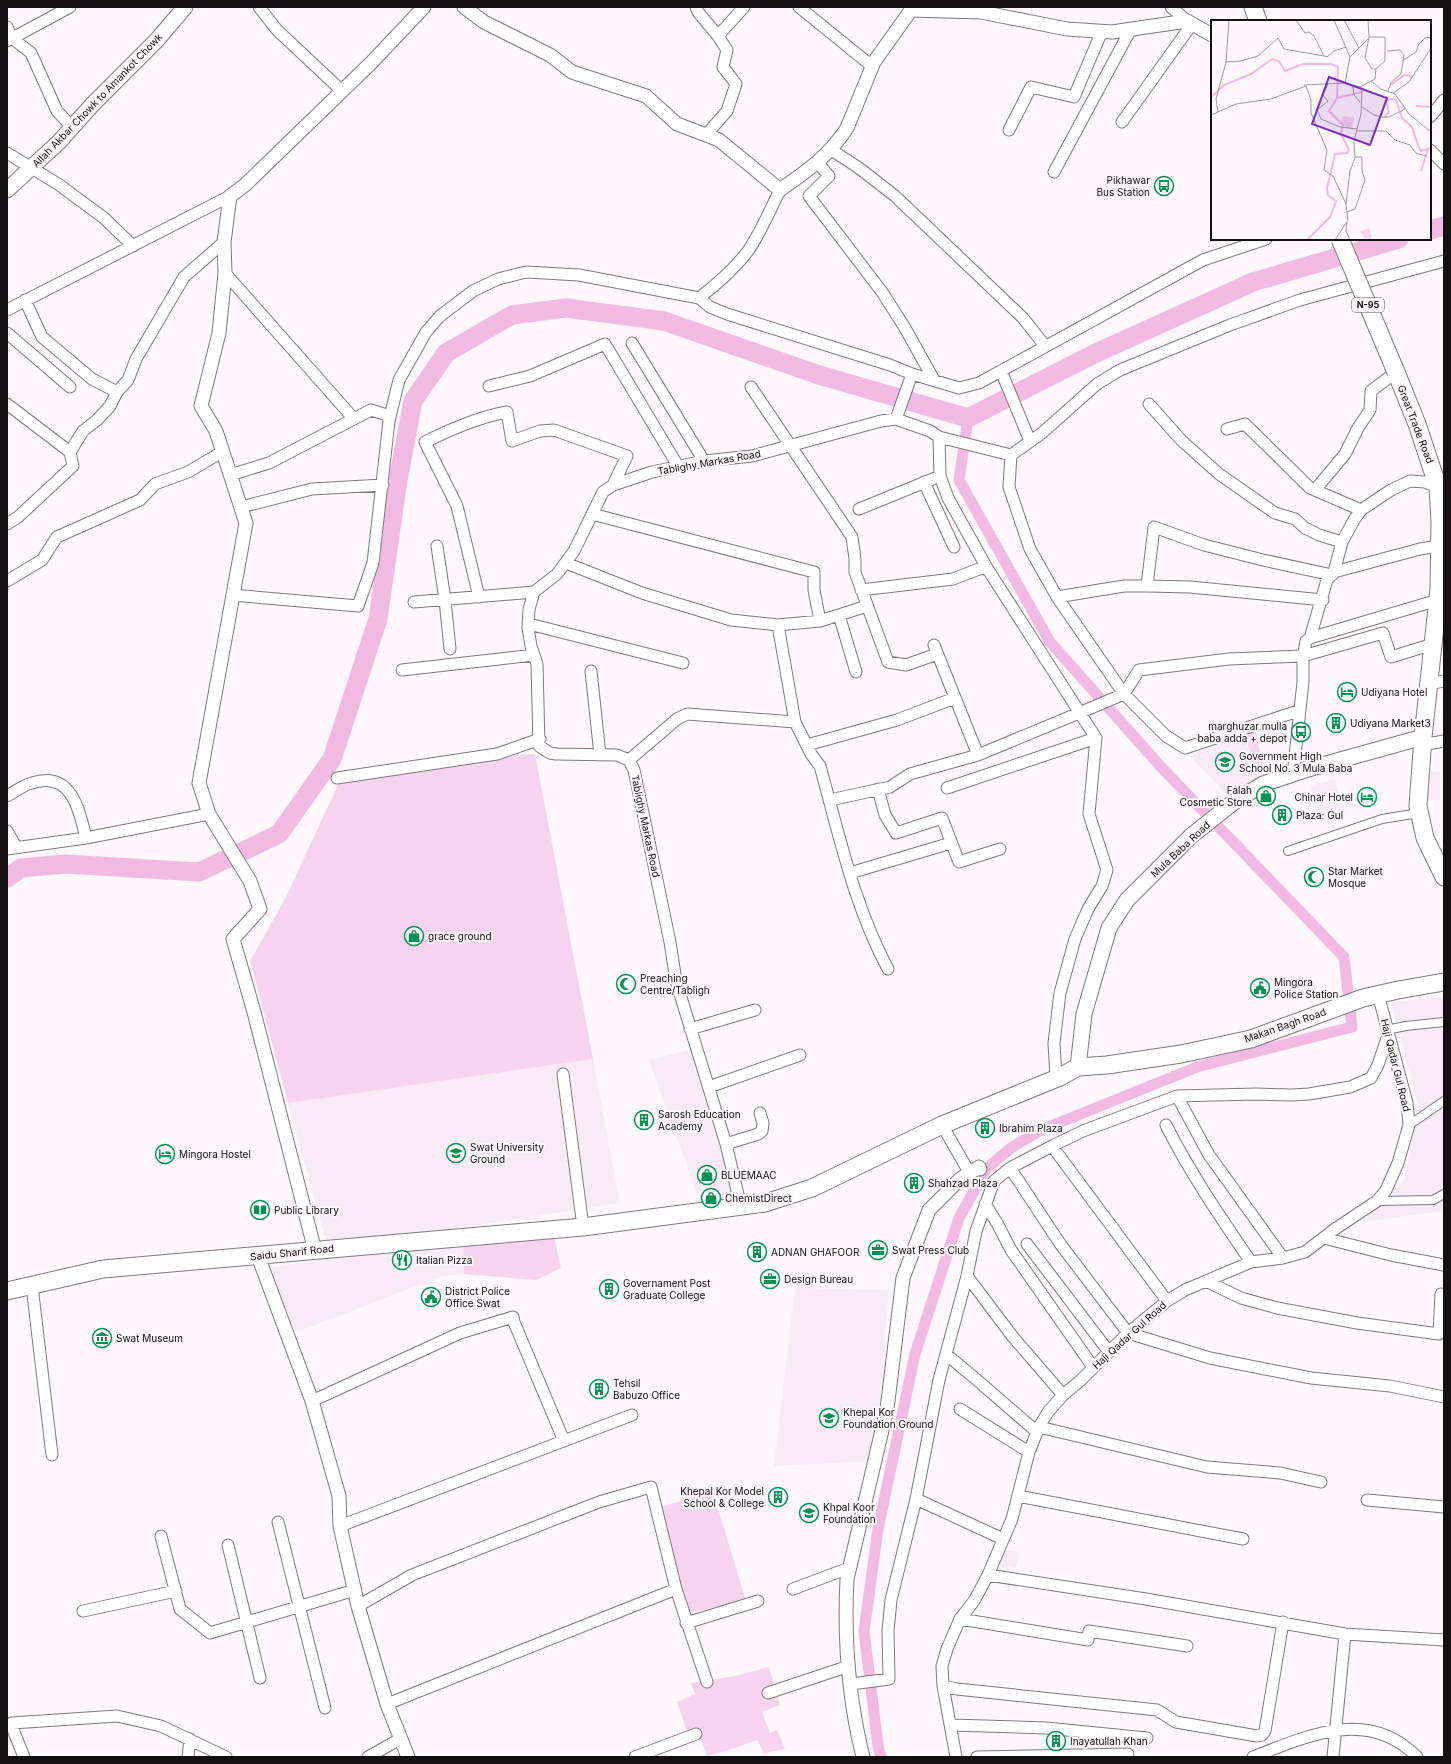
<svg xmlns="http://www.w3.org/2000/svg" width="1451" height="1764" font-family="Inter,sans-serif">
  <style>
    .built { fill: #f8ebf5 }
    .green { fill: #f8d3ef }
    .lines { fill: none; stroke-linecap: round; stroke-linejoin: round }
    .canal { stroke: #f2b9e5; stroke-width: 11 }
    .river { stroke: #f2b9e5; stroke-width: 19 }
    .pedestrian-casing { stroke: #7f7a7e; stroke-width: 10 }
    .minor-casing { stroke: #7f7a7e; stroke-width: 13 }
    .tertiary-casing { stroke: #7f7a7e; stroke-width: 15 }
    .secondary-casing { stroke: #7f7a7e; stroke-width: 17 }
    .primary-casing { stroke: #7f7a7e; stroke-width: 19 }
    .pedestrian { stroke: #fff; stroke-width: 8 }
    .minor { stroke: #fff; stroke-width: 11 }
    .tertiary { stroke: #fff; stroke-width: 13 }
    .secondary { stroke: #fff; stroke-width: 15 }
    .primary { stroke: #fff; stroke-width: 17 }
    .primary-bridge-casing { stroke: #7f7a7e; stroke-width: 19; stroke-linecap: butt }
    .primary-bridge { stroke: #fff; stroke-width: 17 }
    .labels { text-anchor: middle; stroke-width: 4; stroke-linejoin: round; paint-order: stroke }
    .shield { fill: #fef8fc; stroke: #595658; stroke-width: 1 }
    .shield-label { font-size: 9px; font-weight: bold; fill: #121011 }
    .street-label { font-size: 10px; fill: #121011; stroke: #fef8fc }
    .poi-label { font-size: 10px; fill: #121011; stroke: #fef8fc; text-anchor: start }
    .inset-river { fill: none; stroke: #f2b9e5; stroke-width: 2 }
    .inset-road { fill: none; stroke: #a09b9e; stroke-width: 1 }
    .view { fill: #7b2cbf; fill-opacity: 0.15; stroke: #7b2cbf; stroke-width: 2 }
    .inset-edge { fill: none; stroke: #121011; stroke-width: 2 }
  </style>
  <rect width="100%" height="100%" fill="#fef8fc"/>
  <!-- built -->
  <path class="built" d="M1242 733 1264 784 1233 801 1191 757 1205 746Z
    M1421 770 1440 772V800L1418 801Z
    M1334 779 1346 813 1326 821 1310 786Z
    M1444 997V1211L1362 1222 1404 1180 1418 1104 1391 1002Z
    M689 1050 737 1201 703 1210 649 1060Z
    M593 1059 620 1203 328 1248 288 1103Z
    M439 1240 463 1243 464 1274 442 1276 300 1331 295 1330 269 1268Z
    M795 1288 889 1290 875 1461 774 1466Z
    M1001 1548 1020 1553 1016 1568 1009 1566 1006 1576 994 1572Z"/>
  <!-- green -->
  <path class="green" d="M1256 731 1262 764 1255 766 1244 734Z
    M535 754 593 1059 288 1103 250 961 285 899 344 772Z
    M554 1236 561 1268 536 1280 464 1274 463 1243Z
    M713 1492 746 1601 684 1614 656 1508Z
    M769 1667 780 1705 762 1712 770 1733 777 1730 785 1749 764 1753 757 1740 726 1751 707 1756 698 1731 688 1735 677 1702 695 1694 691 1683 735 1676Z"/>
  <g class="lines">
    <!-- canal -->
    <path class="canal" d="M881 1757 878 1746 864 1631 878 1529 915 1354 959 1218 987 1168 1011 1148 1041 1130 1197 1067 1352 1027 1344 957 1162 768 1050 642 959 480 968 418"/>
    <!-- river -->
    <path class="river" d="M1430 230 1444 226
      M7 878 21 868 65 864 199 872 279 834 332 759 378 619 398 480 413 401 446 353 512 315 566 308 664 321 819 375 968 418 1096 353 1253 282 1399 239"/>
    <!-- pedestrian casing -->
    <g class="pedestrian-casing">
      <path id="pedestrian" d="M1288 851 1382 819 1419 813
        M1386 1030 1406 1026 1444 1022
        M1409 1125 1444 1101
        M1377 1201 1433 1200 1444 1194"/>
    </g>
    <!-- minor casing -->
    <g class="minor-casing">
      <path id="minor" d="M259 7 277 30 342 91
        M696 7 698 12 718 36
        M799 7 873 67
        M1171 7 1187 21
        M7 27 12 38 31 53 57 111 72 127
        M7 41 70 7
        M1430 117 1444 100
        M1122 122 1192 24
        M1009 130 1031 87 1074 97 1102 31
        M706 135 727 111 736 84 723 67 727 50 718 36 744 7
        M830 149 859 168 895 196 1023 318 1045 346
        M1430 150 1444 164
        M7 153 58 184 104 218 133 246
        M818 163 829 176 809 196 882 292 905 328 934 380
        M1054 172 1131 29
        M780 190C770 210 761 232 748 251 735 268 716 285 699 298L710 307 727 314 890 365 912 374 959 388 979 383 1203 260 1266 239
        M225 273 354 419
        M25 300 42 337 92 379 117 392
        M7 310 230 196
        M7 333 70 387
        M632 343 704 461
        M1001 371 1030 441
        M489 386 530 376 605 344 678 466
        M751 387 852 537 855 559V572L888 662 906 665 937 654
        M7 404 70 452
        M1149 404 1181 440 1219 474 1275 513 1295 519 1305 528 1319 535 1342 542
        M896 419 912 374
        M1227 429 1245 424 1310 488 1361 510
        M939 437 1011 455
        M230 475 269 463 371 410 390 416
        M924 482 954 547
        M1315 490 1345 454 1358 428 1370 410 1371 391 1396 372
        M241 507 312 489 383 485
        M859 509 940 476
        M592 514 814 572V590L820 621
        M7 524 18 517 73 466 70 452 83 431 97 420 110 406 117 392 128 380 136 359 184 277 224 242
        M437 546 445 600 450 649
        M566 563 642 593 731 620 778 625 820 621 867 606
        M1334 572 1420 549 1439 546
        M7 581 42 560 57 537 140 500 155 484 188 472 222 452
        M1147 586 1154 527 1204 545 1263 560 1332 575
        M861 590 953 579 979 569 987 568
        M232 595 358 606 373 563 389 421 399 380 426 332 440 316 473 291 498 279 526 272 579 275 699 298
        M479 597 457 506 425 442C451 429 478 417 507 412L512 441 540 431 554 430 627 456 613 485
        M1057 597 1124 586H1147L1190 587 1323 600
        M414 602 534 592
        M839 615 856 672
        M529 624 683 663
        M778 625 795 722 811 754 820 766C839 834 854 906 888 969
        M1310 638 1438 600
        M934 645 978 755
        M402 670 534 655
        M591 671 600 755
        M1429 684 1444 681
        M1298 711 1185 748 1166 736 1124 694 1057 597 1030 549 1009 487 1011 455 1042 433 1097 384 1120 370 1230 325 1300 300 1444 261
        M807 745 897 720 955 698
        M1422 745 1444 741
        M629 760 677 719 687 714 795 722
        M1293 774 1303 682V656L1306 641 1310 638 1327 580 1334 572 1342 542 1354 520 1361 510 1391 490 1410 481 1425 482 1438 487
        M337 778 497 754 540 739
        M947 788 1096 738
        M878 789 885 815 896 833 942 818 959 862 1000 849
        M7 796C15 792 23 785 32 783 71 770 79 809 86 838
        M830 800 890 787 910 774 978 755 1079 713 1124 694 1139 670 1229 659 1303 656 1383 633 1391 657 1433 644
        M7 831 16 847
        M7 849 86 838 209 814
        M850 873 951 843
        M690 1029 755 1010
        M563 1074 583 1227
        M709 1087 800 1055
        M1177 1096 1209 1155 1283 1258
        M942 1125 969 1172
        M1166 1125C1190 1173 1221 1218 1251 1262
        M726 1144 758 1134 762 1131 763 1123 760 1113
        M1052 1146 1167 1301
        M1010 1168 1061 1245 1128 1333 1210 1358 1311 1378 1390 1386 1444 1397
        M985 1204 997 1223 1011 1250 1093 1367
        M741 1207 726 1144 676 981 670 942 634 770 629 760 617 755 556 754 550 753 539 746 537 664 531 646 528 628 529 609 534 592 557 574 574 551 603 492 613 485 652 472 704 461 752 456 881 421 896 419 930 431 939 437 940 476 948 498 987 568 1096 738 1089 814 1107 870 1102 886 1088 909 1075 939 1060 993 1054 1043 1056 1078
        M1324 1238 1391 1255 1444 1265
        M1027 1244 1109 1352
        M967 1276 1013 1337 1063 1395
        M1206 1281 1241 1298 1277 1308 1357 1323 1439 1334 1441 1294
        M32 1286 52 1455
        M947 1355 977 1380 1037 1432
        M312 1401 460 1333 513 1317 514 1322 564 1441
        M960 1409 1029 1452
        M1039 1427 1207 1467 1280 1473 1321 1482
        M1018 1496 1243 1539
        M916 1499 1003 1539
        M1367 1500 1444 1507
        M278 1522 325 1708
        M340 1526 632 1415
        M161 1536 180 1609 210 1633 355 1590
        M228 1545 260 1678
        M988 1575 1146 1599 1345 1634 1444 1640
        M793 1589 849 1568
        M358 1606 412 1575 599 1502 651 1487 676 1589 707 1682
        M83 1611 176 1591
        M960 1619 1088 1640 1089 1631 1187 1646
        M686 1623 758 1601
        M851 1684 889 1679 888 1631 891 1600 916 1499 939 1380 967 1276 976 1231 994 1181 1010 1168 1052 1146 1083 1131 1177 1096 1255 1094 1292 1095 1309 1094 1350 1087 1371 1078 1378 1065 1388 1035
        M943 1686 957 1689 1157 1710 1176 1722 1257 1736 1262 1735 1265 1731 1283 1622
        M768 1693 849 1666
        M387 1704 676 1589
        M951 1725 1046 1728 1147 1738
        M24 1757 12 1727V1723L117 1716 161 1726 226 1757
        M188 1757 190 1739
        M368 1757 400 1739
        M635 1757 696 1734
        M956 1757 943 1686 942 1666 947 1649 960 1619 974 1601 988 1575 1012 1519 1029 1452 1039 1427 1048 1412 1063 1395 1081 1380 1128 1333 1167 1301 1185 1290 1251 1262 1283 1258 1305 1252 1335 1229 1377 1201 1386 1190 1398 1163 1409 1125 1407 1103 1378 994
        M977 1757 1128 1754
        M1253 1757C1307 1736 1368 1707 1417 1757
        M1333 1757 1345 1634"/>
    </g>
    <!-- tertiary casing -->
    <g class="tertiary-casing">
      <path id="tertiary" d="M464 7 484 22 550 55 572 72 646 96 677 124 719 140 780 190C807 171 828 157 847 128L874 62 911 10 981 12 1067 29 1112 32 1187 21 1212 35
        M315 1251 254 1012 233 939 260 909 250 881 209 814 199 783 246 523 216 431 201 406 219 333 225 273 224 242 230 196 245 185 371 63 424 7
        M258 1256 312 1401 339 1496 340 1526 358 1606 387 1704 408 1757
        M863 1757C849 1701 844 1637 847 1579L887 1409 903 1278 929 1210 960 1179 979 1167 980 1169"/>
    </g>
    <!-- secondary casing -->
    <g class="secondary-casing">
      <path id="secondary" d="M7 190 59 142 92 105 157 40 185 7
        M1078 1067 1084 1014 1109 928 1127 900 1191 836 1234 802 1263 784 1308 769 1423 737"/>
    </g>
    <!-- primary casing -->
    <g class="primary-casing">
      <path id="primary" d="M1253 7 1258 21
        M1396 372 1417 424 1438 487 1440 522 1439 589 1423 737 1418 806 1425 838 1444 877
        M7 1291 103 1269 583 1227 765 1203 812 1188 942 1125 1060 1077 1078 1067 1107 1065 1181 1054 1251 1039 1363 998 1398 990 1444 982"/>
    </g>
    <!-- pedestrian -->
    <use href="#pedestrian" class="pedestrian"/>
    <!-- minor -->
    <use href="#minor" class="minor"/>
    <!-- tertiary -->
    <use href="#tertiary" class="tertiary"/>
    <!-- secondary -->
    <use href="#secondary" class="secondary"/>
    <!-- primary -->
    <use href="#primary" class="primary"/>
    <!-- primary-bridge casing -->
    <g class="primary-bridge-casing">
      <path id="primary-bridge" d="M1340 239 1396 372"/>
    </g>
    <!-- primary-bridge -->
    <use href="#primary-bridge" class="primary-bridge"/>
  </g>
  <!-- icons -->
  <defs>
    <g id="bus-ring" transform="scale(1)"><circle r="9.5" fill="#fef8fc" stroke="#029353" stroke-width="1.5"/><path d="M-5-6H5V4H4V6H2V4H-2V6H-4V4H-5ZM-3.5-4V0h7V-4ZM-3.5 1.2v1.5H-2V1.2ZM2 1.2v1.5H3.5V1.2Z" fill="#029353"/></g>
    <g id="hotel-ring" transform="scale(1)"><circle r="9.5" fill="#fef8fc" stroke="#029353" stroke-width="1.5"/><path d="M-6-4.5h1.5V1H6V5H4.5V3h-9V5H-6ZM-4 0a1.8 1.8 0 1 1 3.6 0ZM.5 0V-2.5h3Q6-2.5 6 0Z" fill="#029353"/></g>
    <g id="building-ring" transform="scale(1)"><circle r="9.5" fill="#fef8fc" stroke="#029353" stroke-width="1.5"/><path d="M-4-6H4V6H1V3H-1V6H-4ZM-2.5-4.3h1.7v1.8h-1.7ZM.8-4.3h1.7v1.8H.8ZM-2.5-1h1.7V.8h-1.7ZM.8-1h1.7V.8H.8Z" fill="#029353"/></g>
    <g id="school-ring" transform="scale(1)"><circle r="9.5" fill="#fef8fc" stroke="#029353" stroke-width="1.5"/><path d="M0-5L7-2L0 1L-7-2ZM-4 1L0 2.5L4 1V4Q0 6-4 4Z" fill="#029353"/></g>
    <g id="shop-ring" transform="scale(1)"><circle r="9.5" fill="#fef8fc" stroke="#029353" stroke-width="1.5"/><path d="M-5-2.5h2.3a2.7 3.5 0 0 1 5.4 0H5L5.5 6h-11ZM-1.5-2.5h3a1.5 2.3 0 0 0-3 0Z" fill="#029353"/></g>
    <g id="mosque-ring" transform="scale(1)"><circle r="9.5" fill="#fef8fc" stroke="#029353" stroke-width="1.5"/><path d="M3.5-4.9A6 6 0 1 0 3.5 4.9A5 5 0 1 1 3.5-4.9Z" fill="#029353"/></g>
    <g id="civic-ring" transform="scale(1)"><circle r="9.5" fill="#fef8fc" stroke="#029353" stroke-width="1.5"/><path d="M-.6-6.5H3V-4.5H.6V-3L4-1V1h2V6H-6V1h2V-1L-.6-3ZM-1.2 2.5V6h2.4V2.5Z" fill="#029353"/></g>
    <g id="university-ring" transform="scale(1)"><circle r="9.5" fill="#fef8fc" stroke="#029353" stroke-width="1.5"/><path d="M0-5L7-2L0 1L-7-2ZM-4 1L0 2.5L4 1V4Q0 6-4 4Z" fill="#029353"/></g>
    <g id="library-ring" transform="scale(1)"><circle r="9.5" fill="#fef8fc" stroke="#029353" stroke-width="1.5"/><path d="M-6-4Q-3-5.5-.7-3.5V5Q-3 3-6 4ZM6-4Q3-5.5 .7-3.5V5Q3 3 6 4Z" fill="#029353"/></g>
    <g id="office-ring" transform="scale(1)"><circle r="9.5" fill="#fef8fc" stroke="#029353" stroke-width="1.5"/><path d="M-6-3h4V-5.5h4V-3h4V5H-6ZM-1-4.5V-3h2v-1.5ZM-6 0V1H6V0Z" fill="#029353"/></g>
    <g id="restaurant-ring" transform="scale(1)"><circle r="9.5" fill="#fef8fc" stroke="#029353" stroke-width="1.5"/><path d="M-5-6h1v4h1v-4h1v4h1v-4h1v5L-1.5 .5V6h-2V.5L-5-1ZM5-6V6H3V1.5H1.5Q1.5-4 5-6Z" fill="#029353"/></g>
    <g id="museum-ring" transform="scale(1)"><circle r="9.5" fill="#fef8fc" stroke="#029353" stroke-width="1.5"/><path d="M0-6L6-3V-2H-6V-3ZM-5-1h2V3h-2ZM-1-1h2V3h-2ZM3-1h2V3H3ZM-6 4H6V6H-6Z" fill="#029353"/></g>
  </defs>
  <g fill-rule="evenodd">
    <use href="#bus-ring" x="1164" y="186"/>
    <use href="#hotel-ring" x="1347" y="692"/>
    <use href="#building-ring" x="1336" y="723"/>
    <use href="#bus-ring" x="1301" y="732"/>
    <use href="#school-ring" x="1225" y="762"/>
    <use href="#shop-ring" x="1266" y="796"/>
    <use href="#hotel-ring" x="1367" y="797"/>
    <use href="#building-ring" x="1282" y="815"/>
    <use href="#mosque-ring" x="1314" y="877"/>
    <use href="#shop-ring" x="414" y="936"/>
    <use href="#mosque-ring" x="626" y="984"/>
    <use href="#civic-ring" x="1260" y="988"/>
    <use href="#building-ring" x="644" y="1120"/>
    <use href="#building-ring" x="985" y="1128"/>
    <use href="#university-ring" x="456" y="1153"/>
    <use href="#hotel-ring" x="165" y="1154"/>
    <use href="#shop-ring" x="707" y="1175"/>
    <use href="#building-ring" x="914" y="1183"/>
    <use href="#shop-ring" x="711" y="1198"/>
    <use href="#library-ring" x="260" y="1210"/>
    <use href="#office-ring" x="878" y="1250"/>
    <use href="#building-ring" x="757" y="1252"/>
    <use href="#restaurant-ring" x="402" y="1260"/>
    <use href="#office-ring" x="770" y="1279"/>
    <use href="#building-ring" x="609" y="1289"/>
    <use href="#civic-ring" x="431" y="1297"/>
    <use href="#museum-ring" x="102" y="1338"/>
    <use href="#building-ring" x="599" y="1389"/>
    <use href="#university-ring" x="829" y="1418"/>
    <use href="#building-ring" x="778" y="1497"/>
    <use href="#university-ring" x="809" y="1513"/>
    <use href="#building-ring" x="1056" y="1741"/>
  </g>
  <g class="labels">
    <!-- shield labels -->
    <rect class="shield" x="1352" y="298" width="32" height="14" rx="3"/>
    <g class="shield-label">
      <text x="1368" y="308">N-95</text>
    </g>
    <!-- street labels -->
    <g class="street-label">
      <text transform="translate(97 100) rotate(-46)" y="4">Allah Akbar Chowk to Amankot Chowk</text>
      <text transform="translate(1416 424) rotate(69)" y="4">Great Trade Road</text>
      <text transform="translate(709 462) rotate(-10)" y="4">Tablighy Markas Road</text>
      <text transform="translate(646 826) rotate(78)" y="4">Tablighy Markas Road</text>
      <text transform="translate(1180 849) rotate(-43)" y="4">Mula Baba Road</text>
      <text transform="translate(1285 1025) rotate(-19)" y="4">Makan Bagh Road</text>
      <text transform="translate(1396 1065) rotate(76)" y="4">Haji Qadar Gul Road</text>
      <text transform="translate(292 1252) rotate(-6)" y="4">Saidu Sharif Road</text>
      <text transform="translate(1129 1335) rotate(-42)" y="4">Haji Qadar Gul Road</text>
    </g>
    <!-- poi labels -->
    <g class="poi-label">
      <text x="1150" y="184" text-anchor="end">Pikhawar<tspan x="1150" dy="12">Bus Station</tspan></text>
      <text x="1361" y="696">Udiyana Hotel</text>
      <text x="1350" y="727">Udiyana Market3</text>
      <text x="1287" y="730" text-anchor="end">marghuzar mulla<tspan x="1287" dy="12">baba adda + depot</tspan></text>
      <text x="1239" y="760">Government High<tspan x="1239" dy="12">School No. 3 Mula Baba</tspan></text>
      <text x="1252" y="794" text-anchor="end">Falah<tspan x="1252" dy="12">Cosmetic Store</tspan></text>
      <text x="1353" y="801" text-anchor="end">Chinar Hotel</text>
      <text x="1296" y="819">Plaza: Gul</text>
      <text x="1328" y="875">Star Market<tspan x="1328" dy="12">Mosque</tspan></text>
      <text x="428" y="940">grace ground</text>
      <text x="640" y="982">Preaching<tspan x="640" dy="12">Centre/Tabligh</tspan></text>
      <text x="1274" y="986">Mingora<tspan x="1274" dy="12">Police Station</tspan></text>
      <text x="658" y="1118">Sarosh Education<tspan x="658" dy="12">Academy</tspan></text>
      <text x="999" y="1132">Ibrahim Plaza</text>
      <text x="470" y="1151">Swat University<tspan x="470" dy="12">Ground</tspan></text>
      <text x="179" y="1158">Mingora Hostel</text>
      <text x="721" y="1179">BLUEMAAC</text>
      <text x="928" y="1187">Shahzad Plaza</text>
      <text x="725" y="1202">ChemistDirect</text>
      <text x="274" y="1214">Public Library</text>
      <text x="892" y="1254">Swat Press Club</text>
      <text x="771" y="1256">ADNAN GHAFOOR</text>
      <text x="416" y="1264">Italian Pizza</text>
      <text x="784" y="1283">Design Bureau</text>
      <text x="623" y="1287">Governament Post<tspan x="623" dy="12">Graduate College</tspan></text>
      <text x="445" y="1295">District Police<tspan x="445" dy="12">Office Swat</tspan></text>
      <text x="116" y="1342">Swat Museum</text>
      <text x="613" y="1387">Tehsil<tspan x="613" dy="12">Babuzo Office</tspan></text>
      <text x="843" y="1416">Khepal Kor<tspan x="843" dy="12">Foundation Ground</tspan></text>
      <text x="764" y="1495" text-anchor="end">Khepal Kor Model<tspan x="764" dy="12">School &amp; College</tspan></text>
      <text x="823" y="1511">Khpal Koor<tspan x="823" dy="12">Foundation</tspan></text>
      <text x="1070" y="1745">Inayatullah Khan</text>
    </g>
  </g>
  <!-- overview -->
  <g transform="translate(1211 20)">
    <rect width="220" height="220" fill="#fef8fc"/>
    <path d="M132 96 143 98 141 108H136L130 102ZM158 208 161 218 154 219 149 211Z" fill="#f8d3ef"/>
    <path class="inset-river" d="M180 65 193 55 201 56M0 77 13 65 40 54 61 39 68 41 74 51 92 44H120L127 47 126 78 118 91 132 105 130 114 138 130 136 133 124 134 116 168 117 175 125 181 119 197 96 220M126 78 151 72M205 86 220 87M173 97 178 92 175 81 179 79 185 80 191 98 201 107 207 125M207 125 210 131 220 128M210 151 217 129"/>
    <path class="inset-road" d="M85 0 94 13 98 12 103 16 113 36M123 0 139 37 134 63M133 0 148 28M157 0 158 17 154 38 161 49H165M158 17H174V41L165 49M176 31 189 30 193 35 190 54 180 63 177 71M113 36 116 37 123 31 135 27M139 37 158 18M191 41 205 32 208 24 215 17 220 18M15 42 30 41 47 36 67 18 73 29 113 36M160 61 170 69 184 74 198 94 220 112M117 64 112 75 117 81 106 90 110 99 129 107 146 109M93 65 133 63 149 67 164 59 165 49M142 67 143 75 149 82M182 73 198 62 220 28M151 87 163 95 171 97H178L194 89M7 92 25 84 60 79 95 66 100 80V93L116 130 113 150 122 156 135 184M0 95 7 92 5 79 15 42 18 0M145 111H175L184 120 199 125 205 133 215 136M136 192 144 189 154 160 151 151V137H144M136 202 135 211 139 220M124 220 137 200 135 184 139 151 144 138 143 121 150 94 151 67"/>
    <path class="view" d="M118 57 176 78 159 125 101 104Z"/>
    <rect width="220" height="220" class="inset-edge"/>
  </g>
  <!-- border -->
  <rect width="1451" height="1764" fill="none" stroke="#121011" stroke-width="16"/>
</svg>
